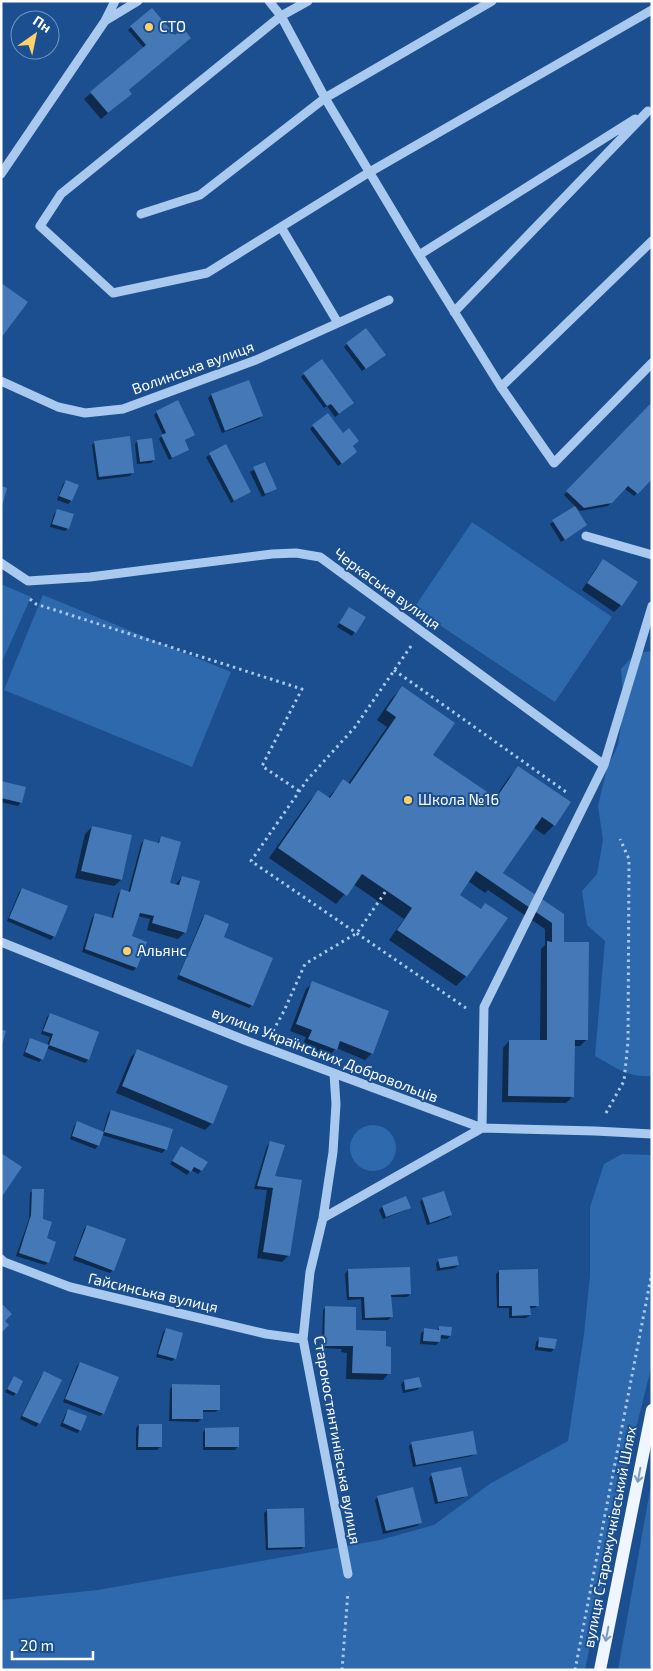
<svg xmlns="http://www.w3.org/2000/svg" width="653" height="1671" font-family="'Exo 2',sans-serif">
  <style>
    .green { fill: #2e69ad }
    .shadow { fill: #0007 }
    .building { fill: #4478b7 }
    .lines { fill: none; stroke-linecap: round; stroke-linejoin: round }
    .path { stroke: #a9c9ee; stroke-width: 3; stroke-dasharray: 2.5 4; stroke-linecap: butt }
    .minor { stroke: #a9c9ee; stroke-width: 9 }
    .major { stroke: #f0f6ff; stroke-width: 12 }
    .oneway { stroke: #7b9ac1 }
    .poi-dot { fill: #ffd166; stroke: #1b4f8f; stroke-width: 2 }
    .labels { text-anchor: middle; stroke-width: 4; stroke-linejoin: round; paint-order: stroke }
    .poi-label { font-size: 15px; fill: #fff; stroke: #1b4f8f; text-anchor: start }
    .street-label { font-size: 15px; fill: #fff; stroke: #1b4f8f }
  </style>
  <rect width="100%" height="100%" fill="#1b4f8f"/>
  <!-- green -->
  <path class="green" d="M472 522 612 617 555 702 414 608Z
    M1 584 31 597 1 664Z
    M43 595 231 672 192 767 4 690Z
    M652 651V1076C628 1078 615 1067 595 1056L605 941 587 925 582 891 597 874 603 840 598 806 607 768 618 745 624 706 621 669 636 653Z
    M350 1148a23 23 0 1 1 46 0a23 23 0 1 1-46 0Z
    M622 1154 652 1155V1364L628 1461 585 1670H1V1600L98 1590 380 1540 434 1525 491 1483 568 1441 584 1334 590 1276V1207L604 1164Z
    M652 1479V1657L650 1670H618Z"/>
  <!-- shadow -->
  <path class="shadow" d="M151 10 175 37 190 38 128 91 124 100 101 119 84 99 144 48 128 30Z
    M347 344 381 358 362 371 344 347Z
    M321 361 350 406 335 417 327 406 324 408 301 377Z
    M248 382 262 416 259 419 222 433 208 398 211 395Z
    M652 404V477L634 496 624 488 608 506 580 511 564 495Z
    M157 412 193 435 184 441 188 449 169 460 159 439 163 435 154 415Z
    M313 426 352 446 353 455 338 466 310 429Z
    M138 441 154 460 151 463 137 464 135 444Z
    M95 442 133 472 130 476 97 480 92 445Z
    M226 446 250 492 231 503 206 457Z
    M264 464 276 488 262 497 250 472Z
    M66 481 77 486 71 501 68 504 57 500 63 484Z
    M574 508 586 525 561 542 550 524Z
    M57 511 68 528 65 531 50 527 54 514Z
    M604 561 636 583 621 605 614 612 582 590 597 567Z
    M346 612 364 618 352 636 337 627Z
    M402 688 431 755 494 799 509 777 518 768 554 825 544 835 533 827 498 878 562 915V943L587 1039 580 1046H573V1096L566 1103 502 1102 503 1048 509 1041H540L541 949 545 945V929L488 890 485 893 468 881 458 895 480 910 485 904 506 919 466 976 456 986 389 940 404 919 353 884 336 904 269 858 309 801 318 792 328 798 343 781 348 784 387 727 377 720 392 698Z
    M1 783 21 802 18 806 1 802Z
    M92 827 121 880 114 886 75 878 85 834Z
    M161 837 169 883 175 885 182 877 185 932 178 939 147 930 150 919 138 916 131 936 145 942 136 968 133 971 82 952 92 918 95 915 111 919 118 894 121 891 128 893 141 844 144 840 157 844Z
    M22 889 54 936 51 940 7 921 19 892Z
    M205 915 222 938 252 1005 249 1008 177 979 202 919Z
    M313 983 372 1053 365 1060 336 1048 329 1056 302 1046 306 1037 290 1031 306 989Z
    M50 1014 98 1033 88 1060 85 1063 46 1048 42 1059 39 1062 23 1056 27 1043 30 1040 47 1046 50 1037 41 1034 47 1017Z
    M138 1050 212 1123 205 1130 116 1093 131 1057Z
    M111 1111 172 1129 165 1150 162 1153 102 1135 98 1146 95 1149 70 1139 74 1126 77 1123 103 1132 108 1114Z
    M270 1143 273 1176 289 1255 282 1262 257 1258 267 1190 254 1189 267 1146Z
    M181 1147 201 1171 198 1174 191 1170 187 1175 170 1164Z
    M33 1190 45 1239 48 1262 45 1265 16 1256 29 1219 30 1193Z
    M406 1198 409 1207 406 1210 383 1219 379 1210 382 1207Z
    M423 1199 451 1215 448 1218 427 1225 420 1202Z
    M87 1226 113 1270 110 1273 73 1260 84 1229Z
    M439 1260 458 1265 455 1268 437 1271 436 1263Z
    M348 1270 410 1294 407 1297H390L391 1317 388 1320H362L361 1299 347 1300 345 1274Z
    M499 1271 538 1305 534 1308H529L530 1315 526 1318H509V1308H497L496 1274Z
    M326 1307 354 1330 385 1347 389 1373 383 1380 346 1379 347 1353 341 1352 342 1349 322 1348 323 1310Z
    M440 1327 450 1336 447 1339 439 1338V1342L436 1345 420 1344 421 1333 425 1330 436 1331Z
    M166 1329 175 1358 172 1361 156 1357 163 1332Z
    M540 1338 554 1349 551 1352 535 1350 536 1342Z
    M80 1363 103 1413 100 1416 63 1402 77 1366Z
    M44 1373 39 1423 36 1427 20 1419 41 1376Z
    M14 1378 16 1393 13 1396 5 1392Z
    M404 1381 420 1387 417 1390 403 1393 401 1384Z
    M173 1386 219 1409 215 1412H202L201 1419 198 1422 169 1421 170 1389Z
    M69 1410 80 1430 77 1433 60 1426 66 1413Z
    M139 1425 160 1447 157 1450H136V1428Z
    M206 1429 238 1446 235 1450H203V1432Z
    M412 1443 476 1453 472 1456 413 1467 409 1446Z
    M432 1475 466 1495 463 1498 435 1504 429 1478Z
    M378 1497 420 1523 417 1526 383 1534 375 1500Z
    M268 1510 304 1546 301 1549 266 1550 264 1513Z"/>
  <!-- building -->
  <path class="building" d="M152 8 175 35 183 28 191 38 129 90 132 94 108 113 90 92 146 45 130 26Z
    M1 283 28 302 1 338Z
    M366 328 386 355 366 369 346 343Z
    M322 359 354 403 339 414 331 404 327 406 303 373Z
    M249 380 263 416 225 431 211 394Z
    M178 400 195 435 185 440 189 450 172 458 161 435 166 433 156 411Z
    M652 402V479L638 494 628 486 612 503 584 508 566 491Z
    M328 413 343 433 349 428 359 441 353 446 357 452 342 464 312 425Z
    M130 436 134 473 99 477 94 441Z
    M152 438 155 460 140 462 137 440Z
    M226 444 251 492 234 501 209 453Z
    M265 462 277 489 265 494 253 467Z
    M66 480 79 485 72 501 59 496Z
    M1 486 7 488 2 506H1Z
    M575 506 587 525 565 540 552 520Z
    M57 509 74 514 69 529 52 524Z
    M603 559 638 582 622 606 587 583Z
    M349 607 366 617 356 633 339 623Z
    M402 686 455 723 433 755 496 798 518 766 571 802 555 826 542 817 503 873 564 914V942H589L588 1040H575L574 1097 508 1096 509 1040H547V941L552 942V923L476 871 460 895 481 909 485 903 508 918 467 977 397 930 412 908 362 874 347 896 278 848 318 790 330 798 343 779 350 784 396 717 386 710Z
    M1 781 26 787 22 803 1 798Z
    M92 826 132 835 122 880 81 871Z
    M161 836 181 842 170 883 179 885 182 876 200 881 186 933 152 923 154 916 140 913 132 936 147 942 137 968 85 949 95 913 113 918 121 889 130 892 144 839 159 843Z
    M22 888 68 906 55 937 9 918Z
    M205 914 229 924 224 937 273 958 253 1006 179 975Z
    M312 981 389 1011 373 1054 340 1041 337 1050 308 1039 312 1030 296 1024Z
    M50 1013 99 1032 89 1060 49 1045 53 1034 43 1031Z
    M1 1029 6 1031 2 1045H1Z
    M30 1038 49 1045 43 1060 25 1052Z
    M137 1049 228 1086 213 1124 122 1086Z
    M111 1110 173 1129 167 1150 104 1132Z
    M77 1121 104 1132 99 1146 72 1136Z
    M270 1141 285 1145 275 1176 302 1180 290 1256 263 1252 273 1188 257 1186Z
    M181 1146 208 1162 202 1171 194 1167 191 1172 172 1161Z
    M1 1153 22 1167 1 1198Z
    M32 1189H44L43 1219 52 1222 47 1238 56 1242 49 1263 19 1253 31 1215Z
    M444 1191 452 1215 430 1223 422 1198Z
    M406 1196 411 1208 386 1217 382 1206Z
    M87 1225 126 1239 114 1271 75 1256Z
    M457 1256 459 1265 440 1268 438 1259Z
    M410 1267 411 1294 391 1295 393 1317 365 1318 364 1297H349L348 1269Z
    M538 1269 539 1306H530L531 1315 512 1316V1306H499V1270Z
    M1 1303 12 1314 5 1321 9 1325 1 1333Z
    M325 1306 356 1307V1330L386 1331V1346L391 1347V1374L352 1373 353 1346H324Z
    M439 1326 452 1327 451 1336 441 1335 440 1342 423 1341 424 1328 439 1330Z
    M166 1328 183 1333 176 1359 158 1354Z
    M539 1337 557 1339 555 1349 538 1347Z
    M80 1362 119 1377 104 1414 65 1399Z
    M44 1371 62 1380 40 1424 22 1416Z
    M14 1376 23 1381 17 1394 7 1389Z
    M419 1377 422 1387 405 1390 404 1380Z
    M172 1384 220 1385V1410H203V1419H172Z
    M68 1409 87 1416 81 1431 63 1423Z
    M139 1424H162V1447H138Z
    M239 1427V1447H205V1428Z
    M473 1431 477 1454 416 1465 411 1442Z
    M461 1467 468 1496 438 1502 431 1473Z
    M413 1487 422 1523 386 1531 377 1496Z
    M304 1508 305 1547 268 1548 267 1509Z"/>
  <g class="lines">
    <!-- path -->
    <path class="path" d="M30 599 36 604 302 689 262 766 299 791
      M411 646 355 727 307 780 251 861 466 1008
      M394 670 569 794
      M273 1031 284 1011 305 964 357 933 386 891
      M606 1113 624 1081 628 1042 629 859 620 839
      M342 1670 348 1592
      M575 1670 652 1272"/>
    <!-- minor -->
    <path class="minor" d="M269 1 281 16 325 98 419 255 501 387 554 463 652 363
      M308 1 281 16 61 194 40 226 113 293 207 273 368 173 652 10
      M105 21 138 1
      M1 174 105 21 115 1
      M141 214 200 195 325 98 492 1
      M281 227 338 323
      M419 255 635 119
      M454 312 648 111
      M1 381 58 407 85 413 123 409 256 360 389 300
      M501 387 652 241
      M586 536 652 555
      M1 563 28 581 90 577 272 554 296 553 320 557 604 765
      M1 942 247 1041 482 1128 595 1131 652 1134
      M334 1074 336 1104 333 1152 323 1218 310 1272 303 1339 348 1574
      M323 1218 482 1128 484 1007 604 765 652 606
      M1 1259 4 1262 70 1287 266 1334 303 1339"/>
    <!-- major -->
    <path class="major" d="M600 1670 652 1410"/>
  </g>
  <!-- one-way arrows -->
  <defs><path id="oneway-shaft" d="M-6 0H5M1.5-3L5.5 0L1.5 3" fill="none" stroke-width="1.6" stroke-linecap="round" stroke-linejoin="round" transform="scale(1.25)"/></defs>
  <g class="oneway">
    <use href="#oneway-shaft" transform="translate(639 1475) rotate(101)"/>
    <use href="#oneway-shaft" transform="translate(607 1634) rotate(101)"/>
  </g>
  <!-- markers -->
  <g class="poi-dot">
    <circle cx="149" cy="27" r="5"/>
    <circle cx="408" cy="800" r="5"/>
    <circle cx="127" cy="951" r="5"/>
  </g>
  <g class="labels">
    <!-- poi labels -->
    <g class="poi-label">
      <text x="159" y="32">СТО</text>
      <text x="418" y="805">Школа №16</text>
      <text x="137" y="956">Альянс</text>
    </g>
    <!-- street labels -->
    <g class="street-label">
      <text transform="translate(193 368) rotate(-20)" y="5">Волинська вулиця</text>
      <text transform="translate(387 589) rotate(36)" y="5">Черкаська вулиця</text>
      <text transform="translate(325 1055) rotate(21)" y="5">вулиця Українських Добровольців</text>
      <text transform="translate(153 1293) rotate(13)" y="5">Гайсинська вулиця</text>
      <text transform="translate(337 1440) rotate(80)" y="5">Старокостянтинівська вулиця</text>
      <text transform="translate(610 1537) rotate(-79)" y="5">вулиця Старожучківський Шлях</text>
    </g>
  </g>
  <!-- border -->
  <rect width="653" height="1671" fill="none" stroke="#ffffff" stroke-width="5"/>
  <!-- north arrow -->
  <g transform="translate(35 35) rotate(33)"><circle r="24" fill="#1b4f8f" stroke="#7695bc"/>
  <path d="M0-4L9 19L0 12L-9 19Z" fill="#ffd166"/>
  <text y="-8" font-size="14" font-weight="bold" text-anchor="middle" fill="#ffffff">Пн</text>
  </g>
  <!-- scale -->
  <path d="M12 1651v8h81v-8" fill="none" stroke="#ffffff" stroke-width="2.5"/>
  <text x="20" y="1651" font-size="15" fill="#ffffff" stroke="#1b4f8f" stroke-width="4" paint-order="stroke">20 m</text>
</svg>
